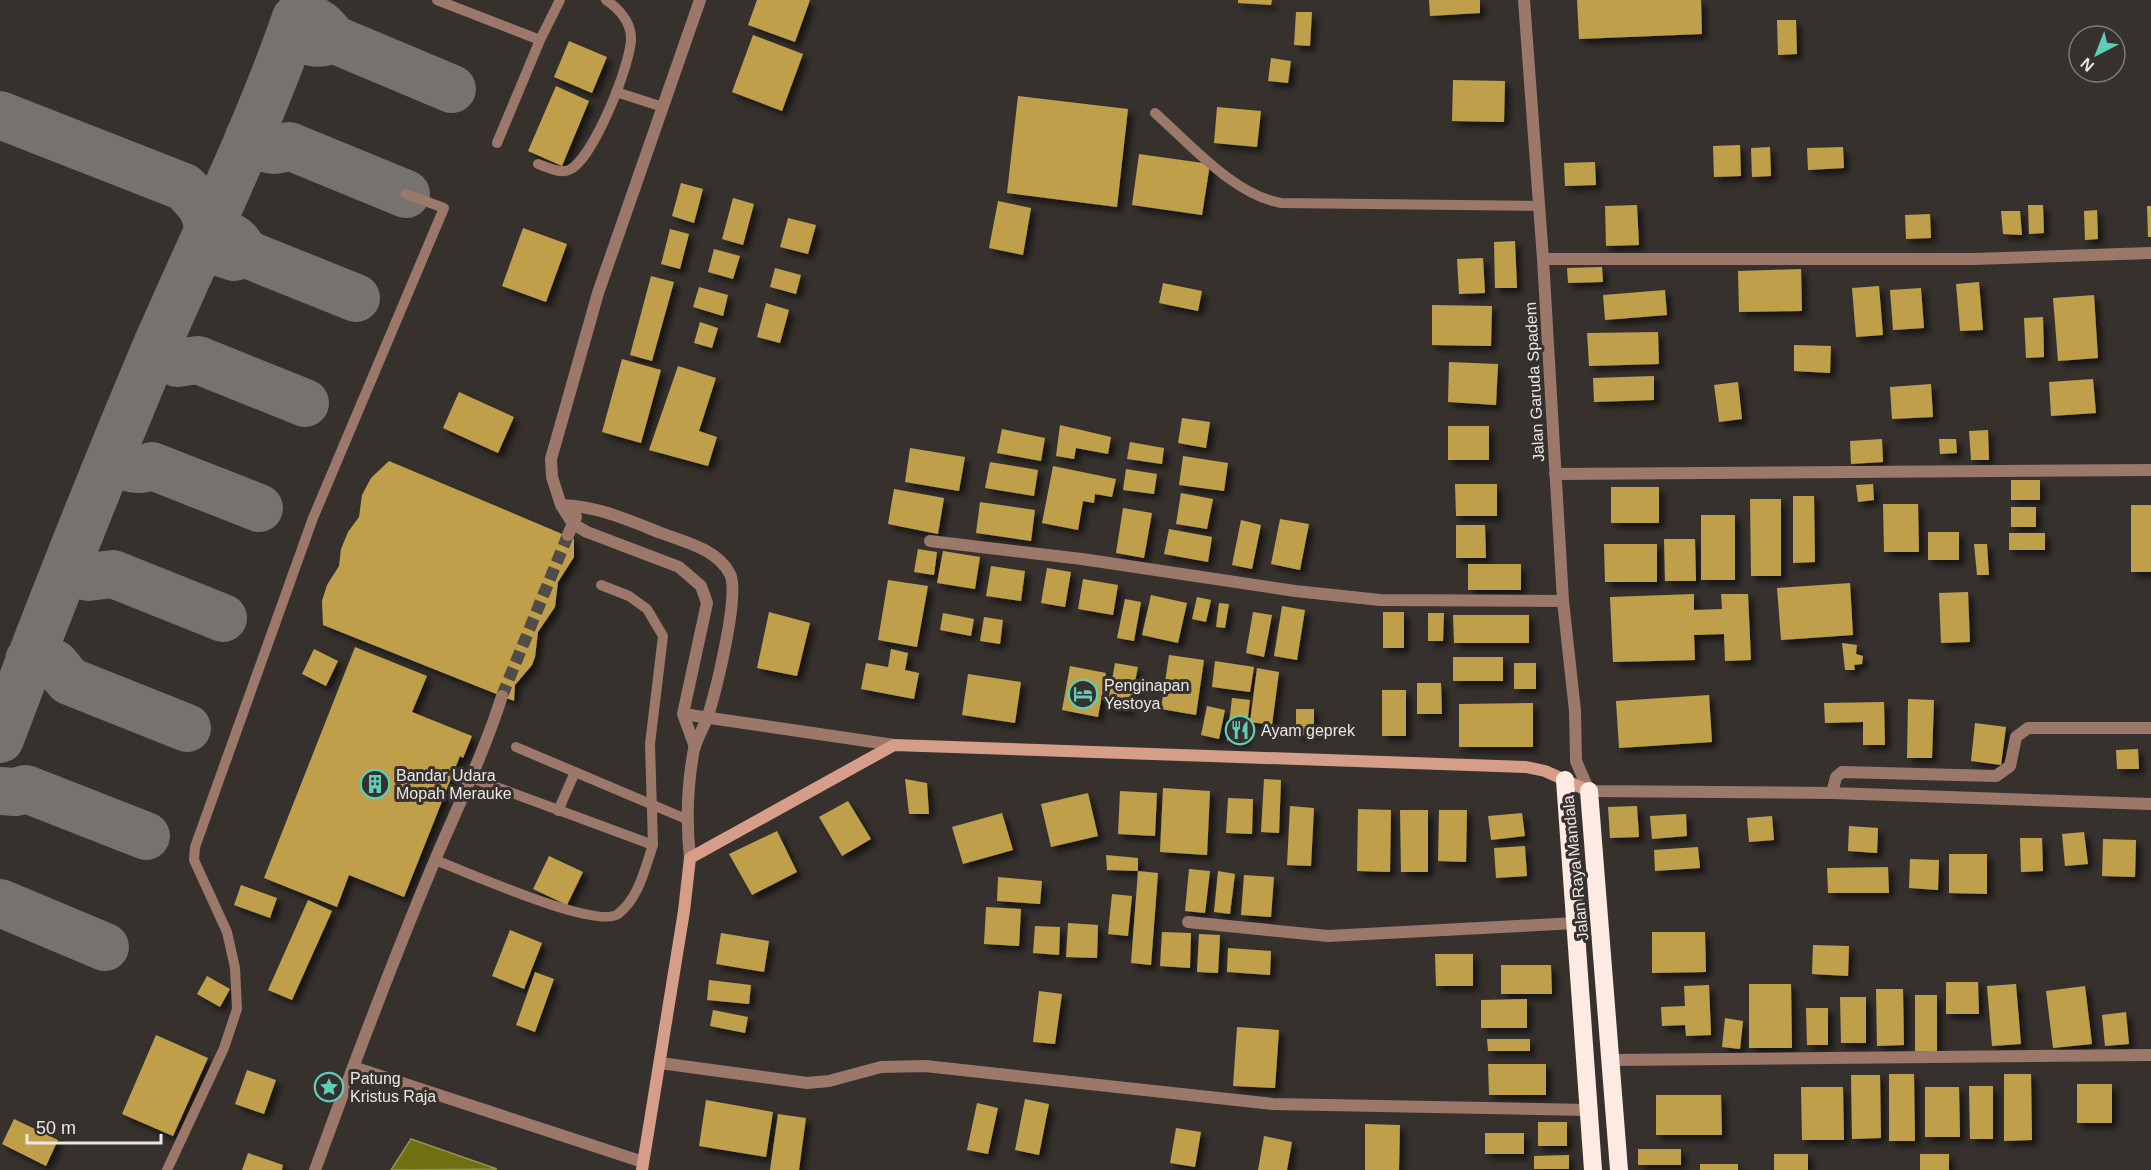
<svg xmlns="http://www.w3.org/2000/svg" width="2151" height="1170" font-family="Arial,sans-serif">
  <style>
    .water { fill: #6e7011; stroke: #939450; stroke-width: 1.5 }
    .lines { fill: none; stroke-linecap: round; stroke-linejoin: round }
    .taxiway { stroke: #76726e; stroke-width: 48 }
    .building { fill: #c09f4c; filter: url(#shadow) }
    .street-tunnel { stroke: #514c48; stroke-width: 12; stroke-dasharray: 12 6; stroke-linecap: butt }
    .lane { stroke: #9b786a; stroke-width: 10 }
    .street { stroke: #9b786a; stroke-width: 12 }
    .secondary { stroke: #d69e88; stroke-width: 12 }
    .highway { stroke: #fceae3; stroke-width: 18 }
    .labels { text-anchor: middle; stroke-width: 6; stroke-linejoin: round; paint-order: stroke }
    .street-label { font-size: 16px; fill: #eae7e4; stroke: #36312d }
    .poi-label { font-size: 16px; fill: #eae7e4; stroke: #36312d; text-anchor: start }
  </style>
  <defs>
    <filter id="shadow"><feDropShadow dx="5" dy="5" stdDeviation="3" flood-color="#0009"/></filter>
  </defs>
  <rect width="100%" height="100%" fill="#36312d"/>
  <!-- water -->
  <path class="water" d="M411 1139 497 1169 391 1170Z"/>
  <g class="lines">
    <!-- taxiway -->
    <path class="taxiway" d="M303 39C315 44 322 44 333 39L452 89
      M0 115 184 187C199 202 208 211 208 234 226 233 237 236 244 253
      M249 137C262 149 272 154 289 146L406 194
      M213 250 234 257 244 253 356 298
      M155 350 177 363 198 360 305 403
      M111 457C125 467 135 473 152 466L259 508
      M67 566 88 577 113 574 223 618
      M29 660H43L55 664 69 681 187 728
      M0 739C49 609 100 480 154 352 202 241 256 133 296 18 314 16 324 25 333 39
      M0 791 15 792 26 789 146 836
      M0 903 105 947"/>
  </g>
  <!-- building -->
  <path class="building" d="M757 0H810L795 42 748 25Z
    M1238 0H1272L1271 5 1238 3Z
    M1429 0H1480V13L1430 16Z
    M1577 0H1701L1702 34 1579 39Z
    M1296 12H1312L1310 46 1294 45Z
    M1777 20H1796L1797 54 1778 55Z
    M753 35 803 54 782 111 732 92Z
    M569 41 607 57 592 93 554 77Z
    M1271 58 1291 61 1288 83 1268 81Z
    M1453 80 1505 81 1504 122 1452 121Z
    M556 86 589 101 562 166 528 151Z
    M1018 96 1128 109 1117 207 1007 193Z
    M1217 107 1261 111 1257 147 1214 143Z
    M1740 145 1741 176 1714 177 1713 146Z
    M1770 147 1771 176 1752 177 1751 148Z
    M1843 147 1844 168 1808 170 1807 148Z
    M1139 154 1210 164 1202 215 1132 205Z
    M1595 162 1596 185 1565 186 1564 163Z
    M681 183 703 189 694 223 672 216Z
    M733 198 754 204 743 245 722 239Z
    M998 201 1031 208 1023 255 989 248Z
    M1637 205 1639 245 1606 246 1605 206Z
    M2028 205H2043L2044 233 2029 234Z
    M2147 206H2151V237H2148Z
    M2097 210 2098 239 2085 240 2084 211Z
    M2001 211H2020L2022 235 2003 234Z
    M1930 214 1931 238 1906 239 1905 215Z
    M788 218 816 225 808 254 780 247Z
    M523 228 567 244 546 302 502 286Z
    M670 229 689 234 680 269 661 264Z
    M1515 241 1517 288H1495L1494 242Z
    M714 249 740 256 733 279 708 272Z
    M1483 258 1485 293 1459 294 1457 259Z
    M1602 267 1603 282 1568 283 1567 268Z
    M775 268 801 275 796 294 770 287Z
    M1801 269 1802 311 1739 312 1738 271Z
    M651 276 674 282 652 361 630 355Z
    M1979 282 1983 330 1960 331 1956 284Z
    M1163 283 1202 291 1198 311 1159 303Z
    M1879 286 1883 335 1856 337 1852 288Z
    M699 287 728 295 723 316 693 307Z
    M1921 288 1924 328 1893 330 1890 290Z
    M1665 290 1667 315 1605 320 1603 295Z
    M2094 295 2098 358 2058 361 2053 298Z
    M766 303 789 310 780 343 757 337Z
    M1432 305 1492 306 1491 346 1432 345Z
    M2043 317 2044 357 2026 358 2024 318Z
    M700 322 718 328 712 348 694 343Z
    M1658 332 1659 364 1589 366 1587 333Z
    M1794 345 1831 346 1830 373 1794 371Z
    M622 359 661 370 641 443 602 432Z
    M1449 362 1498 364 1496 405 1448 402Z
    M678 366 716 378 699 431 717 437 708 466 649 450Z
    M1654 376V400L1594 402 1593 378Z
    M2093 379 2096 413 2051 416 2049 382Z
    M1738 382 1742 419 1719 422 1714 385Z
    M1931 384 1933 417 1892 419 1890 387Z
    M459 392 514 417 498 453 443 428Z
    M1182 418 1210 422 1206 448 1178 443Z
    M1060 425 1111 437 1108 454 1076 448 1074 459 1056 456Z
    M1448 426H1489V460H1448Z
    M1002 429 1045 438 1041 461 997 453Z
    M1988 430 1989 460H1971L1969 431Z
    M1882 439 1883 462 1851 464 1850 441Z
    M1939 439H1956L1957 453 1940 454Z
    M1130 442 1164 448 1162 464 1127 459Z
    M910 448 965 457 959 491 905 482Z
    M1183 456 1228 463 1224 491 1179 485Z
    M389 461 574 539V557L558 582 555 607 538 632 535 657 532 665 515 685 514 701 323 625 322 601 327 585 339 566 341 549 348 532 359 517 362 495 371 478Z
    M990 462 1038 470 1034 496 985 488Z
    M1053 466 1116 479 1112 497 1095 494 1094 503 1083 501 1078 530 1042 523Z
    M1126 469 1157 474 1154 494 1123 490Z
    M2011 480H2040V500H2011Z
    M1455 484H1497V516H1456Z
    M1873 484 1874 500 1858 502 1856 485Z
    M1611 487H1659V523H1611Z
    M894 489 944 498 938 534 888 524Z
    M1181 493 1213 499 1207 529 1176 524Z
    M1793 496H1814L1815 562 1793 563Z
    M1750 499H1781V576H1751Z
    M980 502 1035 510 1031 541 976 533Z
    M1883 504H1918L1919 552H1884Z
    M2131 505H2151V572H2131Z
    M2011 507H2036V527H2011Z
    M1123 508 1152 513 1144 558 1116 553Z
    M1701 515H1735V580H1701Z
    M1280 519 1309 524 1300 570 1271 564Z
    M1241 520 1261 525 1252 569 1232 565Z
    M1456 525H1485L1486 558H1456Z
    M1169 529 1212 537 1208 562 1164 554Z
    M1928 532H1959V560H1928Z
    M2009 533H2045V550H2009Z
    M1664 539H1695L1696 581H1665Z
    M1604 544H1657V582H1605Z
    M1974 544H1987L1989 575H1977Z
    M918 549 937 552 934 575 914 572Z
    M943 551 980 557 975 589 937 583Z
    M1468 564H1521V590H1468Z
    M991 566 1025 571 1021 601 986 596Z
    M1047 568 1071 572 1065 607 1041 603Z
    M1083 579 1118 585 1113 615 1078 609Z
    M888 580 928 586 917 647 878 640Z
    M1850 583 1853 635 1781 640 1777 588Z
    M1968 592 1970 642 1941 643 1939 593Z
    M1694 594V610L1722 609 1721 594H1748L1751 660 1725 661 1724 634 1694 635 1695 660 1613 662 1610 597Z
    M1151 595 1187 603 1178 643 1142 635Z
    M1197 597 1211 600 1206 622 1192 619Z
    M1125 599 1141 602 1134 641 1117 638Z
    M1219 603 1229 604 1225 628 1216 627Z
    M1282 606 1305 610 1297 660 1274 656Z
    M769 612 810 623 797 676 757 668Z
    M1253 612 1272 615 1264 657 1246 653Z
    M1383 612H1404V648H1383Z
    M943 613 974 619 971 636 940 630Z
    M1428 613H1444L1443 641H1428Z
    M1453 615H1529V643H1454Z
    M984 617 1003 620 1000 644 980 641Z
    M1842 643 1857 645 1856 654 1863 656 1862 664 1854 665 1855 670H1845Z
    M355 647 427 676 412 712 472 736 463 758 460 756 404 897 349 875 337 907 264 878Z
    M314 649 338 661 326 686 302 674Z
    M891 649 908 653 905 670 919 673 914 699 861 689 866 663 888 667Z
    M1169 655 1204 660 1196 715 1161 709Z
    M1453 657H1503V681H1453Z
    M1215 661 1254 667 1250 692 1212 687Z
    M1115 663 1138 667 1129 711 1107 707Z
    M1514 663H1536V689H1514Z
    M1070 666 1106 673 1098 717 1062 710Z
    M1257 668 1279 672 1272 725 1250 722Z
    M968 674 1021 682 1015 723 962 715Z
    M1417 683H1441L1442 714H1417Z
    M1382 690H1406V736H1382Z
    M1709 695 1712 742 1619 748 1616 701Z
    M1232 698 1250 700 1245 742 1227 740Z
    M1908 699 1934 700 1932 758H1907Z
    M1884 702 1885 745H1863V722L1825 723 1824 703Z
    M1533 703V747H1459V704Z
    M1207 706 1225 710 1219 739 1201 735Z
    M1296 709H1314V735H1296Z
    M1975 723 2006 727 2001 765 1971 761Z
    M2138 749 2139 769H2117L2116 750Z
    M905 779 927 783 929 814H909Z
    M1264 779 1281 780 1279 833 1261 832Z
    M1163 788 1210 791 1207 855 1160 852Z
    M1120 791 1157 793 1155 836 1118 834Z
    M1088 793 1098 836 1051 847 1041 804Z
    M1228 798 1253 799 1252 834 1226 833Z
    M848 801 871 839 842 856 819 817Z
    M1290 806 1314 808 1311 866 1287 865Z
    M1637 806 1639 837 1610 838 1608 807Z
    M1358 809 1391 810 1390 872 1357 871Z
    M1400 810H1428V872H1401Z
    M1439 810H1467L1466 862 1438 861Z
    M1002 813 1013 850 963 864 952 827Z
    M1522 813 1525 836 1491 840 1488 816Z
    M1686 814 1687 836 1652 839 1650 816Z
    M1772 816 1774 840 1749 842 1747 818Z
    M1849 826 1878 828 1877 853 1848 851Z
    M777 831 797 872 752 895 729 854Z
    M2084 832 2088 864 2065 866 2062 834Z
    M2020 838H2042L2043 871 2021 872Z
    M2103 839 2136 840 2135 877 2102 876Z
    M1525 846 1527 876 1496 878 1494 848Z
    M1698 847 1700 868 1655 871 1654 850Z
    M1949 854H1987V894L1949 893Z
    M1106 855 1138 858V871L1107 870Z
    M549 856 583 872 567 905 533 889Z
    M1910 859 1939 860 1938 890 1909 888Z
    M1888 867 1889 893H1828L1827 868Z
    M1189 869 1210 871 1205 913 1185 911Z
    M1138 871 1158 873 1151 965 1131 963Z
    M1218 871 1235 874 1230 914 1214 912Z
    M1244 875 1274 877 1271 917 1241 915Z
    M998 877 1042 881 1040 904 997 901Z
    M241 885 277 898 270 918 234 905Z
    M1112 894 1132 896 1128 936 1108 934Z
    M308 900 332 911 292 1000 268 990Z
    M986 907 1021 909 1019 946 984 944Z
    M1068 923 1098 925 1097 958 1066 957Z
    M1035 926 1060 927 1059 955 1033 953Z
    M510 930 542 943 524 989 492 976Z
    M1162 932 1191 933 1190 968 1160 966Z
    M1652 932H1705L1706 972 1652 973Z
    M721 933 769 941 764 972 716 964Z
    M1199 934 1220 935 1218 973 1197 972Z
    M1813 945 1849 946 1848 976 1812 974Z
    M1228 948 1271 951 1270 975 1227 972Z
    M1435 954H1473V986H1436Z
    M1501 965H1551L1552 994H1501Z
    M535 972 554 979 535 1032 516 1025Z
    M207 976 230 989 220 1007 197 994Z
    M709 980 751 985 749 1004 707 1000Z
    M1946 982H1978L1979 1014H1946Z
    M1749 984H1791L1792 1048H1749Z
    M2016 984 2021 1044 1992 1046 1987 986Z
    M1709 985 1711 1035 1686 1036 1685 1025 1662 1026 1661 1007 1685 1006 1684 986Z
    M2085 986 2092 1044 2053 1048 2046 991Z
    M1876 989H1903L1904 1045 1877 1046Z
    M1039 991 1062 994 1055 1044 1033 1042Z
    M1915 995H1937V1052L1915 1051Z
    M1840 997H1866V1043H1841Z
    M1527 999V1028H1481V1000Z
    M1806 1008H1828V1045H1807Z
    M713 1010 748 1017 745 1033 710 1026Z
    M2126 1012 2129 1044 2105 1046 2102 1015Z
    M1725 1018 1743 1021 1740 1049 1722 1047Z
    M1237 1027 1279 1030 1275 1088 1233 1086Z
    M156 1035 208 1058 173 1136 122 1114Z
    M1487 1039H1530V1051H1488Z
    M1488 1064H1546V1095H1489Z
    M247 1070 276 1080 264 1114 235 1104Z
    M1889 1074H1914L1915 1141H1889Z
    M2004 1074H2031L2032 1140 2004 1141Z
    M1851 1075H1880L1881 1138 1852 1139Z
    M2077 1084H2112V1123H2077Z
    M1969 1086H1993V1139H1970Z
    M1801 1087H1843L1844 1140H1802Z
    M1925 1087H1959L1960 1137H1925Z
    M1656 1095H1721L1722 1135H1656Z
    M1025 1099 1049 1104 1039 1155 1015 1150Z
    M706 1100 773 1112 766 1157 699 1146Z
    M977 1103 998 1108 988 1154 967 1150Z
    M778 1114 806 1118 799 1170H770Z
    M14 1119 58 1140 46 1166 2 1144Z
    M1538 1122H1567V1146H1538Z
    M1365 1124 1400 1125 1399 1170H1365Z
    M1176 1128 1201 1132 1195 1167 1170 1163Z
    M1485 1133H1524V1154H1485Z
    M1264 1136 1292 1142 1287 1170H1258Z
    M1638 1149H1681V1165H1638Z
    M248 1153 283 1165 282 1170H242Z
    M1774 1154H1808V1170H1774Z
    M1920 1154H1949V1170H1920Z
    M1569 1155V1169H1534V1156Z
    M1700 1164H1738V1170H1700Z"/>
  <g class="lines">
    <!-- street-tunnel -->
    <path class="street-tunnel" d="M502 696 568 535"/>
    <!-- lane -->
    <path class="lane" d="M437 0 540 40
      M616 92 663 107
      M1155 113C1190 144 1234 195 1281 203L1539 206
      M497 143 540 40 560 0
      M538 164C547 167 560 174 569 170 593 160 632 62 631 37 630 20 619 9 606 0
      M516 747 686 819
      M472 778 653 845 650 744 663 636 647 609 629 596 601 585
      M558 811 575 772
      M435 860C465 871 596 930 618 914 639 898 645 868 653 845
      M167 1170 224 1048 237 1009 235 968 227 932 194 860 195 847 313 518 444 208 406 194"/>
    <!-- street -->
    <path class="street" d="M1524 0 1543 259 1563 601 1575 711 1576 761 1589 791 1832 793 2151 804
      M1543 259H1974L2151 253
      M1555 474 2151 470
      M561 505 552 477 551 459 598 293 700 0
      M568 535 576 517
      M930 541 1082 559 1295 591 1380 600 1563 601
      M683 714 894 745
      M1832 793 1836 777 1842 772 1996 776 2010 766 2016 737 2028 728H2151
      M690 858C686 821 687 786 694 749 697 738 704 727 708 716 716 690 740 595 730 574 717 549 685 542 661 533 628 520 597 506 561 505L573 524 587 532 679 567 701 586 707 603 683 714 695 747
      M1188 922 1328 936 1576 923
      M1611 1060 2151 1055
      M660 1063 807 1083 829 1081 881 1067 925 1066 1273 1104 1588 1110
      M353 1067 643 1162
      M315 1170C353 1066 392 962 435 860 458 806 484 753 502 696"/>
    <!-- secondary -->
    <path class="secondary" d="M642 1170 684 911 690 858 894 745 1526 767 1545 771 1589 791"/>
    <!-- highway -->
    <path class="highway" d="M1565 780 1593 1170
      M1589 791 1619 1170"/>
  </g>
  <!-- icons -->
  <defs>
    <g id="hotel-ring" transform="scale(1.5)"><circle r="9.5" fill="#36312d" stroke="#5eceb8" stroke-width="1.5"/><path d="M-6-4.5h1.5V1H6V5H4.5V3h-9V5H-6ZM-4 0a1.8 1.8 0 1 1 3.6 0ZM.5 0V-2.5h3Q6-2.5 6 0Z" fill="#5eceb8"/></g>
    <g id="restaurant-ring" transform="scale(1.5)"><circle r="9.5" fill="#36312d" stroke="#5eceb8" stroke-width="1.5"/><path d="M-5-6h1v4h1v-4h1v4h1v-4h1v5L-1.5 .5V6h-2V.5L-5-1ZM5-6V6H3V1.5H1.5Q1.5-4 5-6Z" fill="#5eceb8"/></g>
    <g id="building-ring" transform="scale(1.5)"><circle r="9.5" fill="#36312d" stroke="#5eceb8" stroke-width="1.5"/><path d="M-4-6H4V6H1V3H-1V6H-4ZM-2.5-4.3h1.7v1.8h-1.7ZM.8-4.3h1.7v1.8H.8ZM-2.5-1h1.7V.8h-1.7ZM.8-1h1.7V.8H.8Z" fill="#5eceb8"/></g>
    <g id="sight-ring" transform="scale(1.5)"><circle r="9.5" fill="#36312d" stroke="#5eceb8" stroke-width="1.5"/><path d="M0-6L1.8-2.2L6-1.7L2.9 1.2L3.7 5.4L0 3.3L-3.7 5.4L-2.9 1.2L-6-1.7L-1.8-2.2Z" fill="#5eceb8"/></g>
  </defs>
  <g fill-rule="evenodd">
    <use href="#hotel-ring" x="1083" y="694"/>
    <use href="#restaurant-ring" x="1240" y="730"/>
    <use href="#building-ring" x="375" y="784"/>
    <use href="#sight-ring" x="329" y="1087"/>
  </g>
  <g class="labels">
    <!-- street labels -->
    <g class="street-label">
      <text transform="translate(1534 382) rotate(-93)" y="6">Jalan Garuda Spadem</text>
      <text transform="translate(1575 868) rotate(-96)" y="6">Jalan Raya Mandala</text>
    </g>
    <!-- poi labels -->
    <g class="poi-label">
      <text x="1104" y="691">Penginapan<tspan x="1104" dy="18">Yestoya</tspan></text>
      <text x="1261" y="736">Ayam geprek</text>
      <text x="396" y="781">Bandar Udara<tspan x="396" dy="18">Mopah Merauke</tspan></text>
      <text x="350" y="1084">Patung<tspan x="350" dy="18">Kristus Raja</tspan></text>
    </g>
  </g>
  <!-- north arrow -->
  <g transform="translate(2097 54) rotate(222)"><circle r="28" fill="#36312d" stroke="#7e7a76" stroke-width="1.5"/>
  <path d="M0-4.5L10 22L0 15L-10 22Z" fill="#5eceb8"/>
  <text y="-9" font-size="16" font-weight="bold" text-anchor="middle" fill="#eae7e4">N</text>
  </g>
  <!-- scale -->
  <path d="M27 1134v9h134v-9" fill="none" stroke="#eae7e4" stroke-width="3"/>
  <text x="36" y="1134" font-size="18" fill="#eae7e4" stroke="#36312d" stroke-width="4.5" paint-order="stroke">50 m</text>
</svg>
